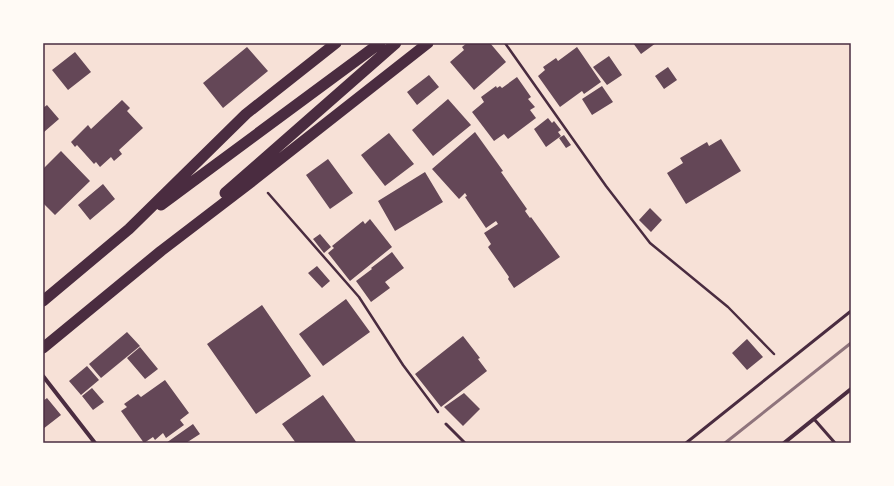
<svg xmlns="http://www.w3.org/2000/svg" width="894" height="486" font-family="'PT Sans Narrow',sans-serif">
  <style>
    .building { fill: #644757 }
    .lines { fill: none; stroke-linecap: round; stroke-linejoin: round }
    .path { stroke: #4a2c40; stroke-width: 2.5 }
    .service { stroke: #4a2c40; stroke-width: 3 }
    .minor { stroke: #4a2c40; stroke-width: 4 }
    .trunk { stroke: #4a2c40; stroke-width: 11 }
    .rail { stroke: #8f747c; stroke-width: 3 }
    .neatline { fill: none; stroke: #4a2c40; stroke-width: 1.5 }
  </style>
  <rect width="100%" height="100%" fill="#f7e1d7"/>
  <!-- building -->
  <path class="building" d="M467 43H490L506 62 474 90 450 62 464 50 462 47Z
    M633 43H656L641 54Z
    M247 47 268 71 223 108 203 83Z
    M577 47 601 82 584 94 582 91 560 107 538 76 545 70 543 67 556 58 558 61Z
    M75 52 91 72 68 90 52 70Z
    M609 56 622 75 607 85 593 67Z
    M668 67 677 80 664 89 655 76Z
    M429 75 439 87 417 105 407 92Z
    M517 77 531 97 528 99 535 107 530 110 536 118 508 139 504 134 494 141 472 112 484 102 481 97 496 86 497 88 500 86 502 88Z
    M602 86 613 102 592 115 582 99Z
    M448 99 471 125 433 156 412 130Z
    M122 100 130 108 127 111 143 128 119 150 122 154 114 161 111 157 100 167 96 162 94 164 77 145 75 147 71 142 88 125 91 129Z
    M47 105 59 119 44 132 43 108Z
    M548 118 552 123 554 121 561 130 558 132 561 136 546 147 534 129Z
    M475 132 498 164 503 171 501 172 527 209 525 211 530 218 531 217 560 257 514 288 508 279 509 277 488 247 491 244 484 233 498 224 496 221 486 228 465 197 467 196 465 193 459 199 432 169Z
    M389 133 414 164 385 186 361 155Z
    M564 135 571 145 566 148 559 138Z
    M721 139 741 171 686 204 667 173 683 163 680 158 707 142 709 146Z
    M61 151 90 181 55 215 43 203V169Z
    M328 159 353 193 330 209 306 175Z
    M425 172 443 202 395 231 378 201Z
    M103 184 115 199 90 220 78 205Z
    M650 208 662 220 651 232 639 220Z
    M370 219 392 247 350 281 328 253 334 248 332 246 363 221 365 224Z
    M320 234 331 247 324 253 313 239Z
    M392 252 404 268 385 282 390 288 371 302 356 281 372 269 371 268Z
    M317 266 330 281 322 288 308 273Z
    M346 299 370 332 323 366 299 334Z
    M262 305 311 376 256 414 207 344Z
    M127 332 140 346 101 378 89 364Z
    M463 336 480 358 478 359 487 371 441 407 415 374Z
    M747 339 763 357 747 370 732 353Z
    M140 347 158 369 145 379 127 358Z
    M87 366 99 380 81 395 69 381Z
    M165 380 189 413 180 420 184 425 166 438 163 433 155 440 153 437 144 443 121 411 127 407 124 404 138 394 141 397Z
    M92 388 104 402 93 410 82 396Z
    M464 393 480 409 463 426 444 407Z
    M323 395 357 443H296L282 424Z
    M47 398 61 415 43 429V401Z
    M193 424 200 434 186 443H166Z"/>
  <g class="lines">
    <!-- path -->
    <path class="path" d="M505 43 606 186 650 243 728 307 774 354
      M268 193 359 297 403 365 438 412"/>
    <!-- service -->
    <path class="service" d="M814 419 835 443
      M446 424 465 443
      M686 443 851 311"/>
    <!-- minor -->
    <path class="minor" d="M43 376 95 443
      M784 443 851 389"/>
    <!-- trunk -->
    <path class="trunk" d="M225 193 396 43
      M161 205 380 43
      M43 301 129 229 246 114 336 43
      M43 348 161 251 255 179 428 43"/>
    <!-- rail -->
    <path class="rail" d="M725 443 851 343"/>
  </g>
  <!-- border -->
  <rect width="894" height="486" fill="none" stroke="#fffaf5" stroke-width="88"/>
  <rect x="44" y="44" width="806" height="398" class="neatline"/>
</svg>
